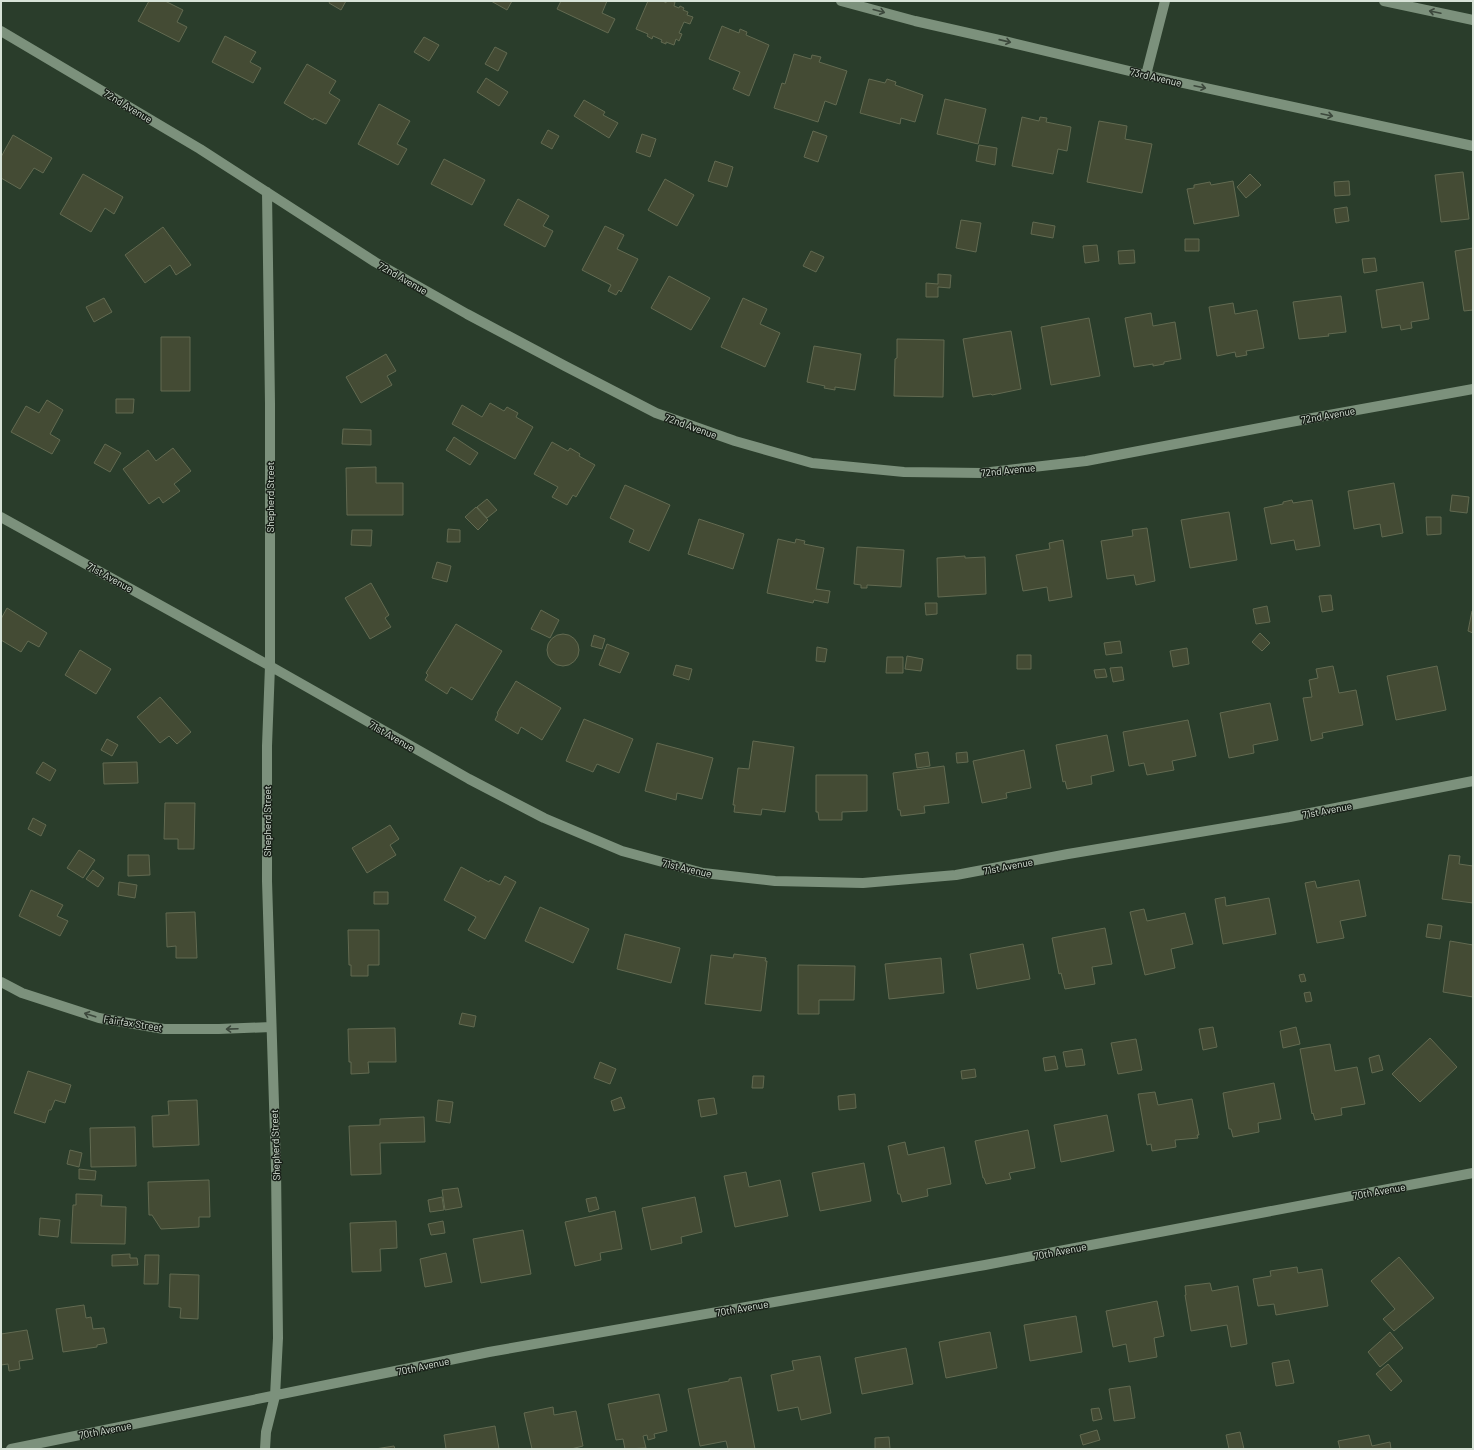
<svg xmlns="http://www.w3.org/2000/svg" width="1474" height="1450" font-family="Barlow,sans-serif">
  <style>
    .building { fill: #444b34; stroke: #626a51 }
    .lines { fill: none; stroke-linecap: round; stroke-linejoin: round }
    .minor { stroke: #7c917c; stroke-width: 10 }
    .oneway { stroke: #3c483c }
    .labels { text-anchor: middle; stroke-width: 3; stroke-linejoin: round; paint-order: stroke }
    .street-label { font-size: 10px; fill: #d8e3d8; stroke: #192119 }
  </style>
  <rect width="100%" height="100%" fill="#2a3d2b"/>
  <!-- building -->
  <path class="building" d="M149 1H165L183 10 177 22 187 27 179 42 138 21Z
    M330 1H346L341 10 329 3Z
    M491 1H512L507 10Z
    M561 1H607L602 13 615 19 608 33 557 9Z
    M648 1H663L666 3V1H671L675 2 674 6 679 8 680 6 684 8 683 10 688 12 687 15 693 17 690 24 684 22 679 33 682 34 679 41 676 39 674 45 666 42V44L661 42 662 40 653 36 652 39 647 36 648 34 636 29Z
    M722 26 739 33 740 29 747 32 746 35 769 45 749 96 733 89 740 72 709 59Z
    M225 36 256 52 250 62 261 68 253 83 212 62Z
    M424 37 439 45 429 61 414 52Z
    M495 47 507 53 498 71 485 64Z
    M794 54 811 59 812 55 821 57 819 62 847 71 836 105 825 101 818 122 774 108 782 83 785 84Z
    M307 64 336 81 329 93 340 100 326 124 314 118 313 120 284 103Z
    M486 78 508 92 499 106 477 92Z
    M869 79 885 83 887 79 896 82 895 85 923 95 915 122 901 118 900 124 860 113Z
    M945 99 986 109 978 144 937 134Z
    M584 100 605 112 603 115 618 123 609 138 574 116Z
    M379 104 410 121 397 144 407 149 398 165 358 144Z
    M1022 117 1039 121 1040 117 1047 118 1046 122 1071 127 1067 151 1058 149 1053 174 1012 166Z
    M1099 121 1127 126 1125 139 1152 144 1142 193 1087 182Z
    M548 130 559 136 552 149 541 143Z
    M813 131 827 136 818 162 804 157Z
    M642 134 656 139 650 157 636 152Z
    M13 135 52 158 43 173 34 168 20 189 1 178V157Z
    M979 145 997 148 995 165 976 161Z
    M444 159 485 180 472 205 431 184Z
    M715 161 733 167 727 187 708 181Z
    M1463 172 1469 219 1441 222 1435 175Z
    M83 174 123 197 114 214 105 208 91 232 60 214Z
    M1250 174 1261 185 1246 198 1237 187Z
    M665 179 694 195 677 226 648 210Z
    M1233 181 1239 216 1194 224 1187 189 1194 188V185L1210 182 1211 185Z
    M1349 181 1350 195 1335 196 1334 182Z
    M518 199 549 216 543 226 553 231 545 247 504 225Z
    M1347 207 1349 221 1336 223 1334 209Z
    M961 220 981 223 976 252 956 248Z
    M1033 222 1055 226 1053 238 1031 234Z
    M605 226 624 235 617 249 638 259 621 292 619 290 616 295 608 291 611 285 582 270Z
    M163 227 191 265 176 275 170 265 145 283 125 255Z
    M1185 239H1199V251H1185Z
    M1097 245 1099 261 1085 263 1083 246Z
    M1473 248V310L1464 311 1455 251Z
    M1134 250 1135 263 1119 264 1118 251Z
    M811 251 824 257 816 272 803 266Z
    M1375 258 1377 271 1364 273 1362 259Z
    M938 274 951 275 950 288 938 287V297H926V283L938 284Z
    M669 276 710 298 691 330 651 308Z
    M1423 282 1429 319 1411 322 1412 328 1401 330 1400 325 1382 328 1376 290Z
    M1341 296 1346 332 1328 334 1329 336 1299 339 1293 302Z
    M104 298 112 312 94 322 86 307Z
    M743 298 767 309 760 324 780 333 765 367 721 347Z
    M1233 303 1235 314 1257 310 1264 348 1246 351 1247 355 1236 357 1235 352 1217 356 1209 307Z
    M1151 313 1153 326 1175 322 1181 359 1164 362V364L1153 366V364L1134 367 1125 318Z
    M1089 318 1100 376 1051 385 1041 327Z
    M1011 331 1021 389 992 395 991 394 973 397 963 339Z
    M161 337H190V391H161Z
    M897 339 944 340 943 397 894 396 895 359 897 358Z
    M814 346 861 354 855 390 835 387V390L824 388 825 386 807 382Z
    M386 354 396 371 387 376 392 385 361 403 346 377Z
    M116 399H134L133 413H116Z
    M47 400 63 410 50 434 60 440 52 454 11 432 26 406 39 413Z
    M490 403 504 411 507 407 518 413 516 417 533 427 515 459 452 424 462 405 482 417Z
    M343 429 371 430V445L342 444Z
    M454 437 478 453 470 465 446 450Z
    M552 442 568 451 570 448 580 454 579 456 595 465 576 497 573 495 567 505 552 497 558 487 534 474Z
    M105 444 121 453 110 472 94 463Z
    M173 448 191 471 174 484 180 491 163 503 159 497 149 504 123 469 148 450 156 461Z
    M376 467V483H403V515H347L346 468Z
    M1394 483 1403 533 1382 537 1380 524 1354 529 1348 491Z
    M625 485 670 505 649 551 629 542 634 530 610 518Z
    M1452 495 1469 497 1467 513 1450 511Z
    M487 499 497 510 487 518 477 507Z
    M1292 500 1293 503 1312 500 1320 546 1296 550 1294 540 1271 544 1264 508 1283 504V502Z
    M476 507 488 520 478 530 465 517Z
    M1229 512 1237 560 1190 568 1181 520Z
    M1426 517H1441V534L1427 535Z
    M699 519 744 534 733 569 688 554Z
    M1147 528 1155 581 1136 585 1134 575 1107 579 1101 541 1133 536 1132 530Z
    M448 529 460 530V542H447Z
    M352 530H372L371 546 351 545Z
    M778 539 795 543 796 539 805 541 804 544 824 548 816 589 830 591 828 603 814 600 813 603 767 593Z
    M1063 540 1072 597 1049 601 1047 587 1023 591 1016 555 1050 549 1049 543Z
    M857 547 904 550 901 587 867 585V588H861V585L854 584Z
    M965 556V558L985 557 986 594 938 597 937 558Z
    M437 562 451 566 447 582 432 578Z
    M371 583 389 615 385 618 391 627 370 639 345 598Z
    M1331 595 1333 610 1322 612 1319 596Z
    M925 603H937V614L926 615Z
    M1267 606 1270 622 1256 624 1253 609Z
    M7 608 47 633 39 647 28 641 21 652 1 640V619Z
    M541 610 559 620 550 638 531 629Z
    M1472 611H1473V633L1468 631Z
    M456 624 502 651 472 700 451 687 447 694 425 680 428 675 426 673Z
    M1260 633 1270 643 1262 651 1252 642Z
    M547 650a16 16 0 1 1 32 0a16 16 0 1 1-32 0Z
    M594 635 605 639 602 649 591 646Z
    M1120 641 1122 653 1106 655 1104 643Z
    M607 644 629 653 620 673 599 665Z
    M817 647 827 649 825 662 816 661Z
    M1187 648 1189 664 1173 667 1170 651Z
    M80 650 111 669 96 694 65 675Z
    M1017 655H1031V669H1017Z
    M907 656 923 659 921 671 905 669Z
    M887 657H903V673H886Z
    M676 665 692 669 689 680 673 675Z
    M1333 666 1339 693 1356 690 1363 725 1322 733 1323 738 1311 741 1303 698 1312 697 1309 680 1318 678 1316 669Z
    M1437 666 1446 710 1396 720 1387 676Z
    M1122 667 1124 680 1113 682 1110 668Z
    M1105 669 1107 677 1096 678 1094 670Z
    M516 681 561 708 542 740 521 727 518 734 495 720 498 714 497 713Z
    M160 697 191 732 177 744 169 736 160 743 137 717Z
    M1270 703 1278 740 1253 745 1254 753 1229 758 1220 713Z
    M584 719 633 739 619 773 597 764 593 772 566 761Z
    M1188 720 1196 756 1172 761 1174 770 1147 775 1144 763 1129 766 1123 732Z
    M1107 735 1114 771 1091 776 1092 784 1067 789 1065 781 1063 782 1056 745Z
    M107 739 118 745 112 756 101 750Z
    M753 741 794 747 785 812 762 809 761 815 734 812 735 805H733L738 768 749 769Z
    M657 743 713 758 702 799 677 793 676 800 645 791Z
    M1024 750 1031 788 1006 793 1007 798 982 803 973 761Z
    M928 752 930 766 917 768 915 754Z
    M967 752 968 762 957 763 956 753Z
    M43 762 56 770 50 781 36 773Z
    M137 762 138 783 104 784 103 763Z
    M944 766 949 803 924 806 925 813 901 816 900 810H898L893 773Z
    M816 775H867V811L842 812V820H819L818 812H816Z
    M165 803H195L194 849H178V839H164Z
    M33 818 46 825 41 836 28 829Z
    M390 825 399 839 390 845 396 855 367 873 352 848Z
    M79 850 95 860 83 878 67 868Z
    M128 855H149L150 875 128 876Z
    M1449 855 1460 856 1459 864 1473 866V903L1442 899Z
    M461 867 489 882 490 880 500 885 505 876 516 882 485 939 468 930 476 917 444 900Z
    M93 870 104 878 98 887 86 879Z
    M1359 880 1366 916 1340 921 1344 938 1317 943 1305 883 1315 881 1317 888Z
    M119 882 137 885 135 898 118 895Z
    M31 890 63 905 57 916 68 921 60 936 19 916Z
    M374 892H388V904H374Z
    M1225 897 1226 906 1269 898 1276 934 1223 944 1215 899Z
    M540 907 589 929 573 963 525 941Z
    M1144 909 1147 921 1185 913 1193 944 1171 949 1175 968 1145 975 1130 912Z
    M195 912 197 958H176V946L167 947 166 913Z
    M1428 924 1442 926 1440 939 1426 937Z
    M1105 928 1112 964 1092 967 1095 984 1065 989 1061 973 1059 974 1052 938Z
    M348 930H379V965H368V976H351V965H349Z
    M625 934 680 948 671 983 617 969Z
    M1450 941 1473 945V997L1443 992Z
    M1023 944 1030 979 977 989 970 954Z
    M734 954 766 958 765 961H767L761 1011 705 1004 711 955 733 958Z
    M941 958 944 993 889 999 885 964Z
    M798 965 855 966 854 1000H819V1014H798Z
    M1304 974 1306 981 1301 982 1299 975Z
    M1310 992 1312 1001 1306 1002 1304 993Z
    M462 1013 476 1016 474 1027 459 1024Z
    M1213 1027 1217 1047 1203 1050 1199 1029Z
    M1296 1027 1300 1044 1283 1048 1280 1031Z
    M395 1028 396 1062H368L369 1073 351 1074V1062H349L348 1029Z
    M1430 1038 1457 1067 1420 1102 1392 1074Z
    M1136 1039 1142 1070 1118 1074 1111 1043Z
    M1330 1044 1335 1071 1357 1067 1365 1104 1341 1108 1342 1115 1315 1120 1313 1113 1312 1114 1300 1049Z
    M1082 1049 1085 1065 1066 1067 1063 1052Z
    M1379 1055 1383 1070 1372 1073 1369 1058Z
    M1055 1056 1058 1069 1045 1071 1043 1058Z
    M600 1062 616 1069 610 1084 594 1078Z
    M975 1069 976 1077 962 1079 961 1071Z
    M28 1071 71 1085 65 1103 55 1100 51 1110H49L45 1123 14 1113Z
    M753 1076H764L763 1088H752Z
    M1274 1083 1281 1119 1258 1123 1259 1132 1233 1137 1231 1129H1229L1223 1093Z
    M1155 1092 1158 1105 1192 1099 1199 1135H1197L1198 1138 1175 1140 1176 1147 1152 1151 1151 1144 1147 1145 1138 1094Z
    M855 1094 856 1108 839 1110 838 1096Z
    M621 1097 625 1108 614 1111 611 1101Z
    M714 1098 717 1114 701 1117 698 1100Z
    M197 1100 199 1145 153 1147 152 1116 169 1115 168 1101Z
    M438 1100 453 1102 450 1123 436 1121Z
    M1107 1115 1114 1151 1061 1162 1054 1125Z
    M424 1117 425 1142 380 1143 381 1174 351 1175 349 1126 380 1125V1119Z
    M135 1127 136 1166 91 1167 90 1128Z
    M1028 1130 1035 1168 1009 1173 1011 1179 986 1184 984 1178H983L975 1141Z
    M905 1142 908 1155 944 1147 951 1184 927 1189 928 1196 902 1202 900 1194H898L888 1146Z
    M70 1150 82 1153 79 1167 67 1164Z
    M864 1163 871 1201 820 1211 812 1173Z
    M79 1169 96 1171 95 1180 79 1179Z
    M746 1172 749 1187 780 1180 788 1216 735 1227 724 1176Z
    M209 1180 210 1217H199V1227L161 1229 152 1215H149L148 1182Z
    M458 1188 462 1207 445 1210 442 1190Z
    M76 1194 102 1195 101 1206 126 1207 125 1244 71 1243 73 1205H76Z
    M442 1197 444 1210 430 1212 428 1200Z
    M596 1197 599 1209 589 1212 586 1199Z
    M695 1197 702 1232 681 1237 682 1243 651 1250 642 1208Z
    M615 1211 622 1249 600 1253 601 1260 575 1266 565 1222Z
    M40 1218 60 1220 58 1237 39 1235Z
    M396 1221 397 1248 380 1249 381 1271 352 1272 350 1223Z
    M443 1221 445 1233 431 1235 428 1224Z
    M523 1230 531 1274 481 1283 473 1239Z
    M446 1253 452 1282 425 1287 420 1259Z
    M130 1254V1258H137L138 1265 112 1266V1255Z
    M145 1255H159L158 1284H144Z
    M1399 1257 1434 1298 1394 1331 1383 1319 1395 1309 1371 1281Z
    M1297 1267 1298 1273 1322 1269 1328 1306 1276 1315 1274 1304 1258 1306 1253 1279 1271 1276 1270 1271Z
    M170 1274 199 1275 198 1319 180 1318 181 1308 169 1307Z
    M1210 1283 1212 1291 1238 1286 1247 1344 1231 1347 1227 1325 1191 1331 1185 1295H1186L1185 1286Z
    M1157 1301 1164 1336 1154 1338 1157 1357 1129 1362 1126 1344 1113 1347 1106 1311Z
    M84 1305 86 1318 91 1317 93 1329 104 1328 107 1343 97 1345V1347L63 1352 56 1309Z
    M1076 1316 1082 1352 1030 1361 1024 1325Z
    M27 1330 33 1359 19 1361 20 1369 9 1371 8 1364 1 1365V1334Z
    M990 1332 997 1368 946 1378 939 1342Z
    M1390 1332 1403 1348 1380 1367 1368 1352Z
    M906 1348 913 1384 862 1394 855 1358Z
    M820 1356 831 1413 801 1420 798 1407 778 1411 771 1375 794 1370 792 1361Z
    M1289 1360 1294 1383 1276 1386 1272 1363Z
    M1388 1364 1402 1381 1391 1391 1376 1374Z
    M741 1377 755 1449H728L726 1441 700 1446 688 1389 729 1381V1379Z
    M1130 1386 1135 1418 1114 1421 1109 1389Z
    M659 1394 667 1431 654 1434 655 1438 648 1440 647 1435 643 1436 646 1448 625 1449 623 1439 616 1440 608 1404Z
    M553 1407 554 1415 576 1411 583 1446 571 1449H532L524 1413Z
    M1099 1408 1102 1419 1093 1421 1091 1409Z
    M495 1426 499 1449H446L444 1435Z
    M1097 1430 1100 1440 1083 1445 1080 1435Z
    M1240 1432 1244 1449H1229L1226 1435Z
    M1369 1435 1372 1446 1390 1442 1391 1449H1340L1338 1441Z
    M889 1437 890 1449H875V1438Z
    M394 1446 395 1449H375Z"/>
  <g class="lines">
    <!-- minor -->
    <path class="minor" d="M841 1 915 21 1008 42 1146 75 1473 146
      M1384 1 1473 20
      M1 31 200 149 375 262 467 314 565 366 656 413 735 441 812 463 904 472 982 473 1086 461 1296 421 1473 389
      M1146 75 1165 1
      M1 517 270 666 469 779 544 818 622 851 703 873 775 881 863 883 956 875 1068 854 1290 817 1473 781
      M1 982 22 993 99 1018 164 1029H219L271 1027
      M11 1449 489 1352 985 1265 1473 1173
      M265 1449 266 1432 275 1396 278 1338 276 1168 267 881V746L270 666V403L267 192"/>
  </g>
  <!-- one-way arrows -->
  <defs><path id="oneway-shaft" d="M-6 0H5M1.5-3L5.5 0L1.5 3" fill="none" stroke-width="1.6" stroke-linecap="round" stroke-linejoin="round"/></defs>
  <g class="oneway">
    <use href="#oneway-shaft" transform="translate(879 11) rotate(15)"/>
    <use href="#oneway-shaft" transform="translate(1435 12) rotate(-168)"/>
    <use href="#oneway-shaft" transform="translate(1005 41) rotate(13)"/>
    <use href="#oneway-shaft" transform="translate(1200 87) rotate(12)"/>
    <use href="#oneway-shaft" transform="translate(1327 115) rotate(12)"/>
    <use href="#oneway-shaft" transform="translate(90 1015) rotate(-162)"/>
    <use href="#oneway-shaft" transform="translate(232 1029) rotate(178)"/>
  </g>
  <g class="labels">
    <!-- street labels -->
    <g class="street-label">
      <text transform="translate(1156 77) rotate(13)" y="4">73rd Avenue</text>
      <text transform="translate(128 106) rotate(31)" y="4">72nd Avenue</text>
      <text transform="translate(403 278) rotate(30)" y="4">72nd Avenue</text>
      <text transform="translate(1328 415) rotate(-10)" y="4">72nd Avenue</text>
      <text transform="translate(691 426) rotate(20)" y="4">72nd Avenue</text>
      <text transform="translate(1008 470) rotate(-6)" y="4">72nd Avenue</text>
      <text transform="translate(270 497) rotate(-90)" y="4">Shepherd Street</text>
      <text transform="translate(110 577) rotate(29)" y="4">71st Avenue</text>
      <text transform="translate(392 736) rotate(30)" y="4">71st Avenue</text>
      <text transform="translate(1327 810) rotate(-11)" y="4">71st Avenue</text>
      <text transform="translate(267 821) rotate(-90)" y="4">Shepherd Street</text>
      <text transform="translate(1008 866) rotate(-11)" y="4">71st Avenue</text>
      <text transform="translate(687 868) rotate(13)" y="4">71st Avenue</text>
      <text transform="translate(133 1023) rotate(9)" y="4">Fairfax Street</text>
      <text transform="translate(275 1145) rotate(-92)" y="4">Shepherd Street</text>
      <text transform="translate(1379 1191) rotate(-10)" y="4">70th Avenue</text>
      <text transform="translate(1060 1251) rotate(-11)" y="4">70th Avenue</text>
      <text transform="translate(742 1308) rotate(-10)" y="4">70th Avenue</text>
      <text transform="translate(423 1366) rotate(-12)" y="4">70th Avenue</text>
      <text transform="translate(105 1430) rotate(-11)" y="4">70th Avenue</text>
    </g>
  </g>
  <!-- border -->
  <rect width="1474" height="1450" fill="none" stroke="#d8e3d8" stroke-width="4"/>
</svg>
